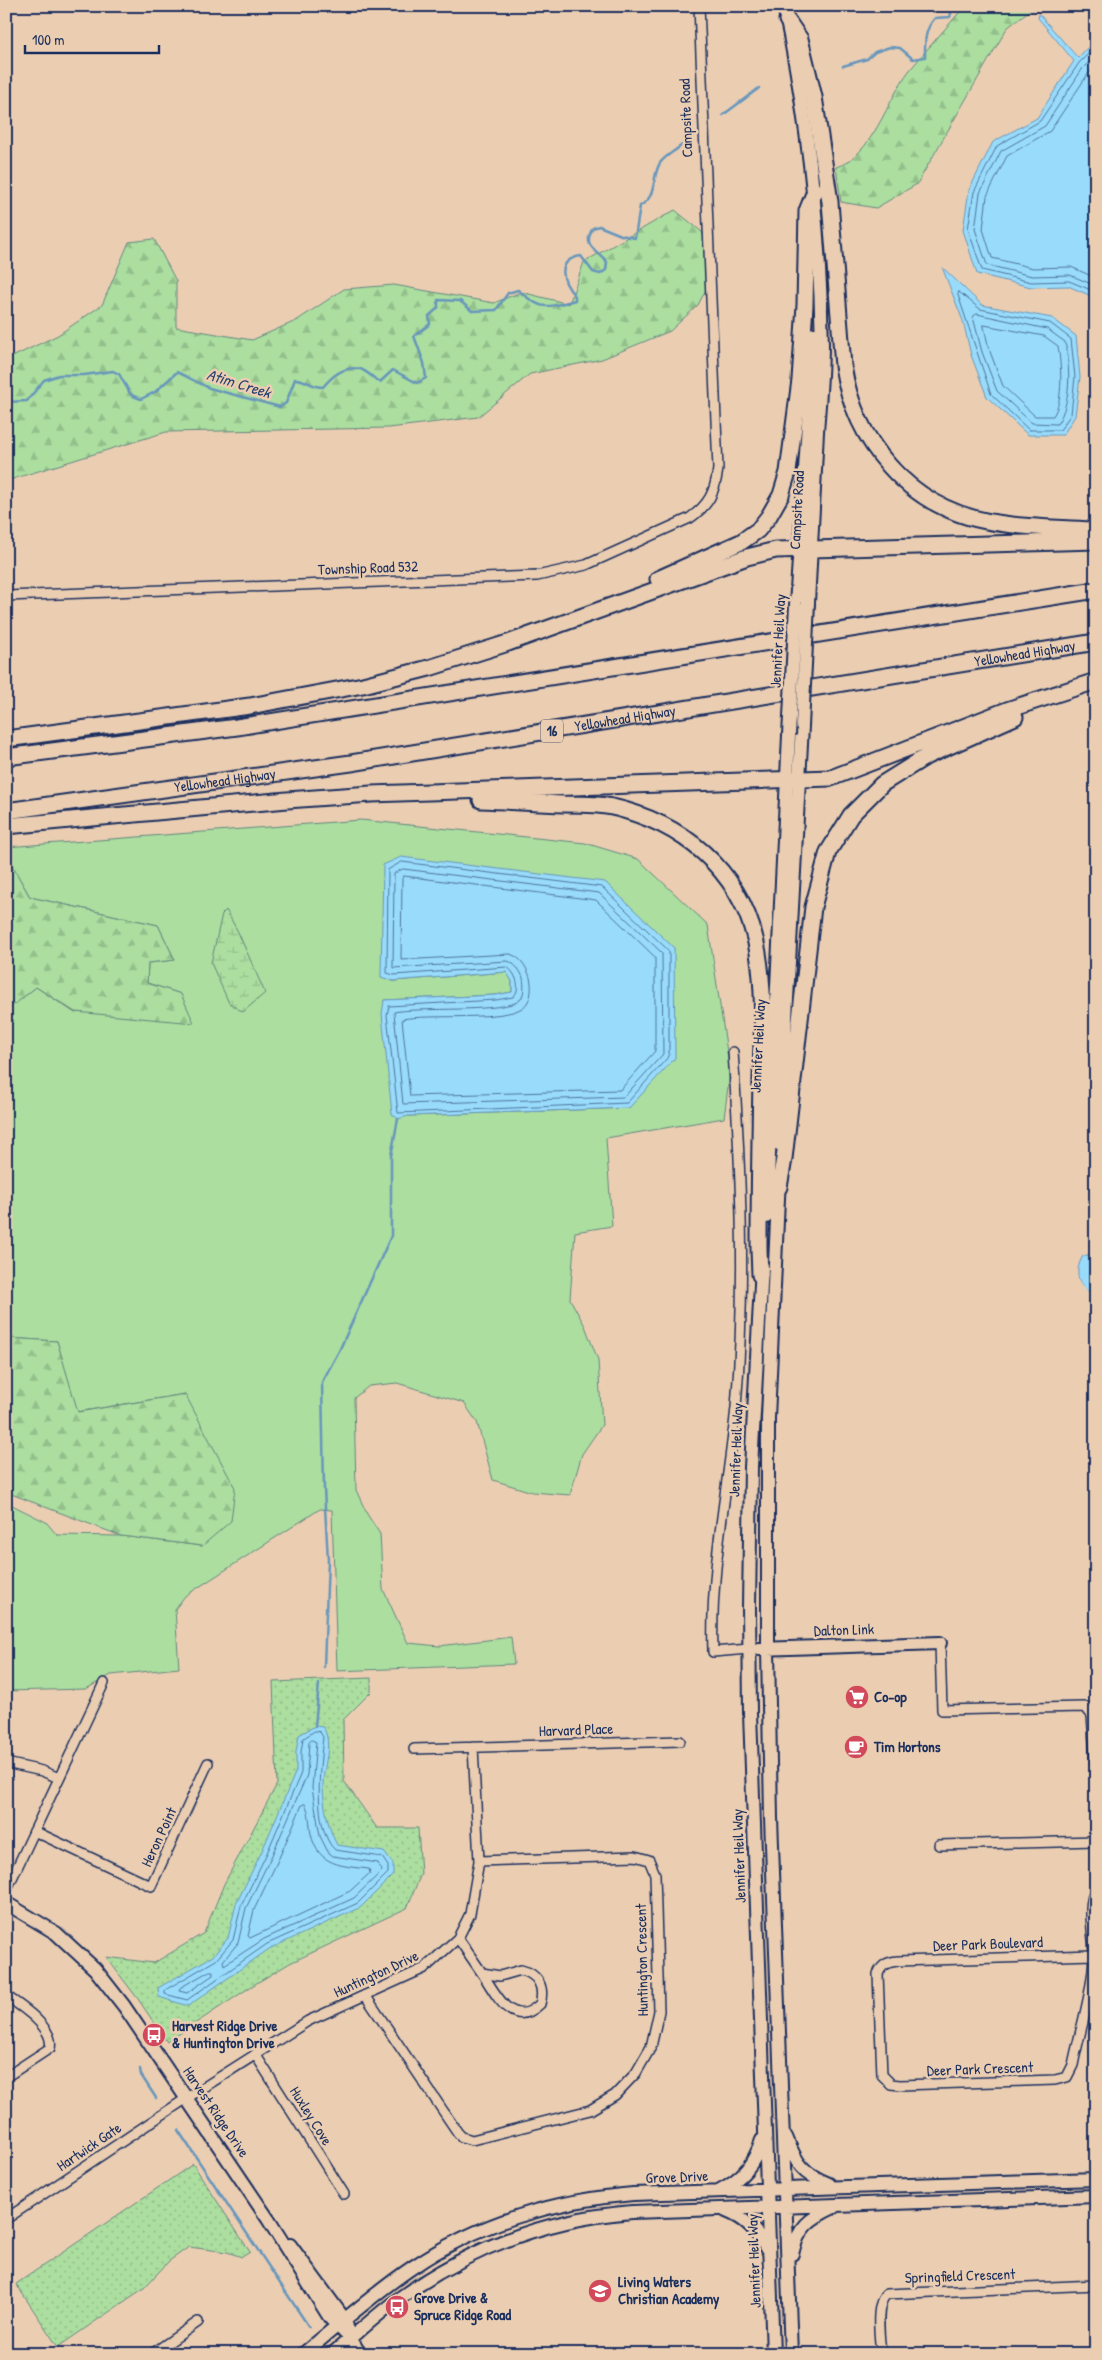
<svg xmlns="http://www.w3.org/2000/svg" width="1102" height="2360" font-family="'Patrick Hand',sans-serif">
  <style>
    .grass { fill: #abde9f; stroke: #63867e; fill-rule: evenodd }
    .forest { fill: url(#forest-firs); stroke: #63867e }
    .wetland { fill: url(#wetland-marsh); stroke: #63867e }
    .park { fill: url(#park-dots); stroke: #63867e }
    .water { fill: #99dbfb; stroke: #6796bc }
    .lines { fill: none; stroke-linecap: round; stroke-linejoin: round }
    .shore { stroke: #4d749d; stroke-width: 1 }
    .stream { stroke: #6796bc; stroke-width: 2.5 }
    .street-casing { stroke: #1b2f5e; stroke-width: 12 }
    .secondary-casing { stroke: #1b2f5e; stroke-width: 16 }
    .highway-casing { stroke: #1b2f5e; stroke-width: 19 }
    .street { stroke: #ebceb2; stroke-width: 9 }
    .secondary { stroke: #ebceb2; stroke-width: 12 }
    .highway { stroke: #ebceb2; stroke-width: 15 }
    .secondary-bridge-casing { stroke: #1b2f5e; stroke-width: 16; stroke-linecap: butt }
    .secondary-bridge { stroke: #ebceb2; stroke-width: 12 }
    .labels { text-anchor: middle; stroke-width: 5; stroke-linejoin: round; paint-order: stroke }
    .shield { fill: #ebceb2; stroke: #595f77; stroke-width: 1 }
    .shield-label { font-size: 14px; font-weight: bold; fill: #1b2f5e }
    .street-label { font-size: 15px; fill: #1b2f5e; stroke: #ebceb2 }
    .poi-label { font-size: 15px; font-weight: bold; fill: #1b2f5e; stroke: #ebceb2; text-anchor: start }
    .water-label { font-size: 16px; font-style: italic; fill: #28406e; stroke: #ebceb2 }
  </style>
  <defs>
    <pattern id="forest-firs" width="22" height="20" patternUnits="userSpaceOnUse" patternTransform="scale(1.25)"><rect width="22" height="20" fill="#abde9f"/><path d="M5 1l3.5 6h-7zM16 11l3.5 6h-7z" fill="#93bf8b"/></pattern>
    <pattern id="wetland-marsh" width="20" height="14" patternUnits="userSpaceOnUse" patternTransform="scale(1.25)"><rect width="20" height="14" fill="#abde9f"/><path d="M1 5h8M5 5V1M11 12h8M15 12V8" fill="none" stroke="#93bf8b"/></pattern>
    <pattern id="park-dots" width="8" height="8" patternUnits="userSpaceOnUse" patternTransform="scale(1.25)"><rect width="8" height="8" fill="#abde9f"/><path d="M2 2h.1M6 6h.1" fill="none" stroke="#93bf8b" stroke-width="1.8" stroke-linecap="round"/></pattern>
  </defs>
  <rect width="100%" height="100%" fill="#ebceb2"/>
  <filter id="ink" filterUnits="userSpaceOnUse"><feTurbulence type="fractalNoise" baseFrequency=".02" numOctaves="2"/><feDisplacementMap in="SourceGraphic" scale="10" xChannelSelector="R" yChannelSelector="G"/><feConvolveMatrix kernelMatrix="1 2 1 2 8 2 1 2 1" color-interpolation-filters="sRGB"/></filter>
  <g filter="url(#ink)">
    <!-- grass -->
    <path class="grass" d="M361 820 585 843 638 859 708 925 730 1072 724 1118 606 1138 612 1226 575 1232 570 1299 585 1326 598 1360 602 1425 582 1454 570 1495 532 1492 493 1480 477 1422 464 1403 397 1383 369 1386 354 1398 356 1490 367 1514 380 1534 383 1589 408 1643 439 1646 511 1637 514 1664 337 1671 332 1510 320 1509 185 1596 175 1609 179 1668 111 1675 86 1689 6 1691V1502L46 1522 57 1535 121 1536 202 1546 185 1394 77 1412 57 1341 6 1338V1008L15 1004 36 987 75 1013 181 994 147 983 148 963 175 960 158 925 30 897 9 860H6V847ZM674 948 629 1108 408 1116 384 1000 496 995 512 992V981L507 972 393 981Z"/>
    <!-- forest -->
    <path class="forest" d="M965 6H1035L1007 28 917 184 876 208 841 202 836 167C872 157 888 98 909 71 927 49 946 28 965 6Z
      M675 210 702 232 711 258 712 278 698 305 670 331 602 359 530 374 478 417 389 428 166 432 6 481V360L58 335 102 305 129 242 154 239 176 281V327L252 340 296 321 344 289 394 285 494 303 521 292 569 304 584 262Z
      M6 860H9L30 897 158 925 175 960 148 963 147 983 181 994 194 1023 75 1012 36 987 15 1004 6 1008Z
      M6 1338 57 1341 78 1412 185 1394 235 1488 231 1521 202 1546 121 1536 6 1492Z"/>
    <!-- wetland -->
    <path class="wetland" d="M226 910 238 932 265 993 243 1012 229 1003 211 963 222 914Z"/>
    <!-- park -->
    <path class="park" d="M371 1678V1692L343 1720 344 1781 377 1828H418L421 1874 407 1908 290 1963 255 1984 167 2042 138 1999 106 1957 154 1963 204 1933 224 1884 277 1784 273 1682Z
      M193 2164 250 2252 242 2257 227 2252 189 2247 169 2261 144 2288 58 2347 16 2284Z"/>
    <!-- water -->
    <path class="water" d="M1039 14 1078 58 1096 38V298L1068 286 1031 287 977 274 963 230 969 190 993 142 1037 118 1074 61 1038 18Z
      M942 267 982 305 1052 318 1076 336 1080 377 1075 416 1063 435H1028L987 397 971 355 963 321Z
      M401 857 605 882 674 948 675 1058 629 1108 408 1116 398 1119 392 1114 382 1014 384 1000 496 995 512 992V981L506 972 393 981 381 977 383 865Z
      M1096 1253V1295C1078 1290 1073 1272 1083 1256Z
      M315 1726 323 1727C334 1745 322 1768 323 1788 324 1808 328 1828 337 1845L384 1852 393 1864V1875L361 1907 269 1949 188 2006 159 1997 158 1988 213 1956 228 1938 236 1904 262 1851 296 1771V1752L299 1735Z"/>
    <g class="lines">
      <!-- shore -->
      <path class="shore" d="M1096 46 1079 63 1040 121 997 146 974 192 968 229 982 270 1031 282 1069 281 1096 292
        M1096 55 1083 68 1045 126 1001 151 980 193 975 229 987 265 1032 276 1070 275 1096 286
        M1096 66 1088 74 1050 131 1007 156 987 196 983 229 992 258 1033 268 1071 267 1096 278
        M959 292 980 309 1050 323 1071 339 1075 377 1071 414 1060 430H1029L991 394 958 295Z
        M977 314 1047 329 1065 342C1070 367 1072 402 1057 424L1032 423 997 391 982 352 973 317Z
        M984 325 1044 336 1058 346C1061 364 1064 400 1053 416H1035L1003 386 989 349Z
        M402 862 602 887 669 951V1056L627 1103 398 1113 387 1015 389 1006 496 1000 513 997C522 989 516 973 507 967L394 975 387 973 388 870Z
        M403 869 599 893 662 953 663 1054 624 1097 403 1104 394 1012C417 1007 507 1013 520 1000 525 995 524 984 523 978 521 971 515 964 508 961L393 968 394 874Z
        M404 876 596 900 655 957V1051L620 1090 410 1096 402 1019C429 1014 503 1021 522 1008 533 1001 533 983 528 972 524 963 519 957 510 954L401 960 402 879Z
        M315 1731 320 1732 323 1737C320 1766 312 1828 335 1850L382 1857 388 1866V1873L358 1903 267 1944 187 2000 165 1994V1990L216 1960 233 1940 241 1906 267 1853 301 1773V1752L303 1739Z
        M312 1740 316 1742 312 1788 320 1836 328 1852 333 1856 378 1863 382 1871 354 1898 264 1939 224 1965 223 1961 238 1943 246 1908 272 1855 307 1775 309 1743Z
        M305 1804C310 1812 309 1824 311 1834 318 1866 342 1866 369 1869L370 1873 350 1891 250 1938 248 1936 254 1910 279 1858 302 1805Z
        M210 1971H213V1975L187 1993 179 1991 180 1988Z"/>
      <!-- stream -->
      <path class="stream" d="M843 66 867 59 875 52 890 47 900 48 913 59 925 57C925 42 924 30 935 18L950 17 953 6
        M723 115 759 88
        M6 402 27 401 44 380 59 375H84L113 371 119 374 131 395 141 399 155 392 177 372 209 388 280 407 286 403 295 379C307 379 310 387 323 387 332 376 344 365 360 369 367 371 374 379 380 382L393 370 417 383 426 378 424 363 414 336 430 324 429 316 438 308V300L460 301 472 311 496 310 508 293 518 290C542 311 545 308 575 300V296C562 282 555 260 581 256L593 272 600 274 606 270 607 262C598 250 581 247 593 228L599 226 621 235 635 238 640 206C658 196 651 178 660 163 665 156 675 151 682 145
        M324 1667 328 1560 324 1489 322 1382 339 1351 391 1236V1156L398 1119
        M315 1726 319 1684
        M140 2069 141 2075 156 2098
        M178 2130 309 2327"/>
      <!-- street casing -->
      <g class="street-casing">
        <path id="street" d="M6 596 537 576 586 565 690 518C709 505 715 492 718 469L699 6
          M733 1052C741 1170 746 1289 736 1407 728 1490 710 1568 713 1652L749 1649
          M940 1643 942 1710 1085 1707 1092 1715 1096 1770
          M414 1749 680 1741
          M6 1763 42 1771 59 1778
          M34 1831 151 1886 208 1763
          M939 1845 1096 1841
          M1096 1890C1086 1903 1094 1937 1094 1955 1093 1991 1080 2030 1073 2065L1067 2077 1055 2080 900 2085 891 2084 882 2075 878 1974C882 1964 888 1962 898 1961L1094 1955H1096
          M6 1891 104 1683
          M458 1938 482 1973
          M521 1970C538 1974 545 1987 540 2004 512 2031 496 1994 482 1973L500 1976Z
          M365 1995 458 2133 462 2137 472 2140 590 2110 615 2095 636 2073 651 2047 659 2011 655 1874 649 1860 635 1856 479 1861
          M6 1996C21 2006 55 2028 50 2048L6 2077
          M255 2054 344 2194
          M6 2219 187 2098 308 2021 425 1968 458 1938 470 1914 479 1861 473 1747
          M152 2354 198 2322
          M881 2354C880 2339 874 2303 887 2294L1096 2285"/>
      </g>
      <!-- secondary casing -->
      <g class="secondary-casing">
        <path id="secondary" d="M784 6C808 118 820 230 822 345 822 374 819 403 817 432 814 489 811 546 808 603
          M796 605 814 334
          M779 1144 802 726
          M779 1177 768 1418V1648L771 1818 791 2354
          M766 1217 789 735
          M762 1266 751 1467 749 1607 750 1713 773 2354
          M759 1649 940 1643
          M6 1903 56 1933 95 1969 124 2006 268 2219 330 2318 350 2338 360 2354
          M786 2137C796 2163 803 2174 829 2184
          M720 2190C743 2178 754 2164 762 2140
          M726 2211C747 2219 757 2231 767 2250
          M290 2245 345 2320 347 2327
          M792 2254C798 2227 810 2218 834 2207
          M303 2354C339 2325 374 2293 413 2267 477 2223 556 2200 633 2194L1096 2179
          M332 2354C353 2337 372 2319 393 2303 464 2250 544 2219 632 2212L1096 2196"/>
      </g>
      <!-- highway casing -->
      <g class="highway-casing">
        <g id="highway">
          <path d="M787 20 800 39 814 97 830 202 843 366C855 442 908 506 986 521 1022 528 1059 528 1096 530"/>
          <path d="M658 579 741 542 758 530 769 516 781 495 788 472 800 380 805 305 807 211 815 191"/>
          <path d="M6 739 250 706 363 685 429 668 508 643 747 557 776 550 1096 541"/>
          <path d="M6 757 237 727 1096 590"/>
          <path d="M481 800C508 801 536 803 564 804 584 804 605 804 624 810 694 830 746 880 758 953 765 995 762 1037 761 1078 760 1135 759 1192 759 1249L760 1275"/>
          <path id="s1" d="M6 811 351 763 1096 642"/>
          <path d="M6 826 287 800 371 794 831 778 1007 710 1096 681"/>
          <path d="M779 1187 784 1159 813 907 828 852 851 815 882 784 927 756 1015 717"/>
        </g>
      </g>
      <!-- street -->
      <use href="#street" class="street"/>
      <!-- secondary -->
      <use href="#secondary" class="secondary"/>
      <!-- highway -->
      <use href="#highway" class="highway"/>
      <!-- secondary-bridge casing -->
      <g class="secondary-bridge-casing">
        <path id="secondary-bridge" d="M802 726 808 603
          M789 735 796 605"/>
      </g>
      <!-- secondary-bridge -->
      <use href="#secondary-bridge" class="secondary-bridge"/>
    </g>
  </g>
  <!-- icons -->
  <defs>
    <g id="supermarket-disc" transform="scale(1.25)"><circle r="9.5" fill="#d1495b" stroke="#ebceb2"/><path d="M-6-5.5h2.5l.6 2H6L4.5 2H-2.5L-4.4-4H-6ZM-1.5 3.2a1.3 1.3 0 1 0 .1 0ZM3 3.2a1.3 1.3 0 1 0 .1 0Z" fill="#fff"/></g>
    <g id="cafe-disc" transform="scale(1.25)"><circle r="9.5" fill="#d1495b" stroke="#ebceb2"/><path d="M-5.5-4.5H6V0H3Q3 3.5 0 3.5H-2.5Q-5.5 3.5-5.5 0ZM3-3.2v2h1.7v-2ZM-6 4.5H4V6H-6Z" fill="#fff"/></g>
    <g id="bus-disc" transform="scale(1.25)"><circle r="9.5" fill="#d1495b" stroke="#ebceb2"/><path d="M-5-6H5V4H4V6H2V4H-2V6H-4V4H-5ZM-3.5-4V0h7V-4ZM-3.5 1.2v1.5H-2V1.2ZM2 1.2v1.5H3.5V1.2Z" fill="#fff"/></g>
    <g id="school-disc" transform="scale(1.25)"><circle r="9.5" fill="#d1495b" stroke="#ebceb2"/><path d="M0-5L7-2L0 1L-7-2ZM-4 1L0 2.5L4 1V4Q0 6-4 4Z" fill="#fff"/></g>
  </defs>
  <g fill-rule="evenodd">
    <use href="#supermarket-disc" x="857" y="1697"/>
    <use href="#cafe-disc" x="856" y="1747"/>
    <use href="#bus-disc" x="154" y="2035"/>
    <use href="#school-disc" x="600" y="2291"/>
    <use href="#bus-disc" x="397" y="2307"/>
  </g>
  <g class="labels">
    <!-- shield labels -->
    <rect class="shield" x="541" y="719.5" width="22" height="23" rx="4"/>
    <g class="shield-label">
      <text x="552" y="736">16</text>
    </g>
    <!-- street labels -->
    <g class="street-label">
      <text transform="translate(686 118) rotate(-92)" y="5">Campsite Road</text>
      <text transform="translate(797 510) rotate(-87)" y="5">Campsite Road</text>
      <text transform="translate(368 568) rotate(-2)" y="5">Township Road 532</text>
      <text transform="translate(778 641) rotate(-87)" y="5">Jennifer Heil Way</text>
      <text dy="5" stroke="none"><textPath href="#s1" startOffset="1031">Yellowhead Highway</textPath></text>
      <text dy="5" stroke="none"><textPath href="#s1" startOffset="626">Yellowhead Highway</textPath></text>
      <text dy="5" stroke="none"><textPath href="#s1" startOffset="221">Yellowhead Highway</textPath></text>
      <text transform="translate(758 1046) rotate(-87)" y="5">Jennifer Heil Way</text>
      <text transform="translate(736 1450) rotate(-88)" y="5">Jennifer Heil Way</text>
      <text transform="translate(844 1630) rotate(-2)" y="5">Dalton Link</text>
      <text transform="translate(576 1730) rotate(-2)" y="5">Harvard Place</text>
      <text transform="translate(159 1837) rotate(-65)" y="5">Heron Point</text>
      <text transform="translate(739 1856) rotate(-92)" y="5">Jennifer Heil Way</text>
      <text transform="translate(988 1944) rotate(-2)" y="5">Deer Park Boulevard</text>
      <text transform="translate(642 1960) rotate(-91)" y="5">Huntington Crescent</text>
      <text transform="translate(376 1974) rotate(-25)" y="5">Huntington Drive</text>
      <text transform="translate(980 2069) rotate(-2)" y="5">Deer Park Crescent</text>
      <text transform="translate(216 2112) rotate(56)" y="5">Harvest Ridge Drive</text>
      <text transform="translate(311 2116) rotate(58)" y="5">Huxley Cove</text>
      <text transform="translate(89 2147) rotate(-34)" y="5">Hartwick Gate</text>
      <text transform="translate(677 2177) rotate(-2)" y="5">Grove Drive</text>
      <text transform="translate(754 2261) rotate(-92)" y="5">Jennifer Heil Way</text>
      <text transform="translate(960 2276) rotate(-2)" y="5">Springfield Crescent</text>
    </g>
    <!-- poi labels -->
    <g class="poi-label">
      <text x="874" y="1702">Co-op</text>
      <text x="874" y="1752">Tim Hortons</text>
      <text x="172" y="2031">Harvest Ridge Drive<tspan x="172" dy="17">&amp; Huntington Drive</tspan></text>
      <text x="618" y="2287">Living Waters<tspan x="618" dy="17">Christian Academy</tspan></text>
      <text x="414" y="2303">Grove Drive &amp;<tspan x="414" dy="17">Spruce Ridge Road</tspan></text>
    </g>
    <!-- water labels -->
    <g class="water-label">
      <text transform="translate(239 383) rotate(17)" y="6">Atim Creek</text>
    </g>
  </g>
  <!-- margin -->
  <rect width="1102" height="2360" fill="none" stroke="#ebceb2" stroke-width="25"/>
  <rect x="12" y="12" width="1077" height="2335" fill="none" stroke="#1b2f5e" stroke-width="2" filter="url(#ink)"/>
  <!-- scale -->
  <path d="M25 45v8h134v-8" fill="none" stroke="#1b2f5e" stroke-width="2.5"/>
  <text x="32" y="45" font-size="15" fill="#1b2f5e" stroke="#ebceb2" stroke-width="4" paint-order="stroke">100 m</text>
</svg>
